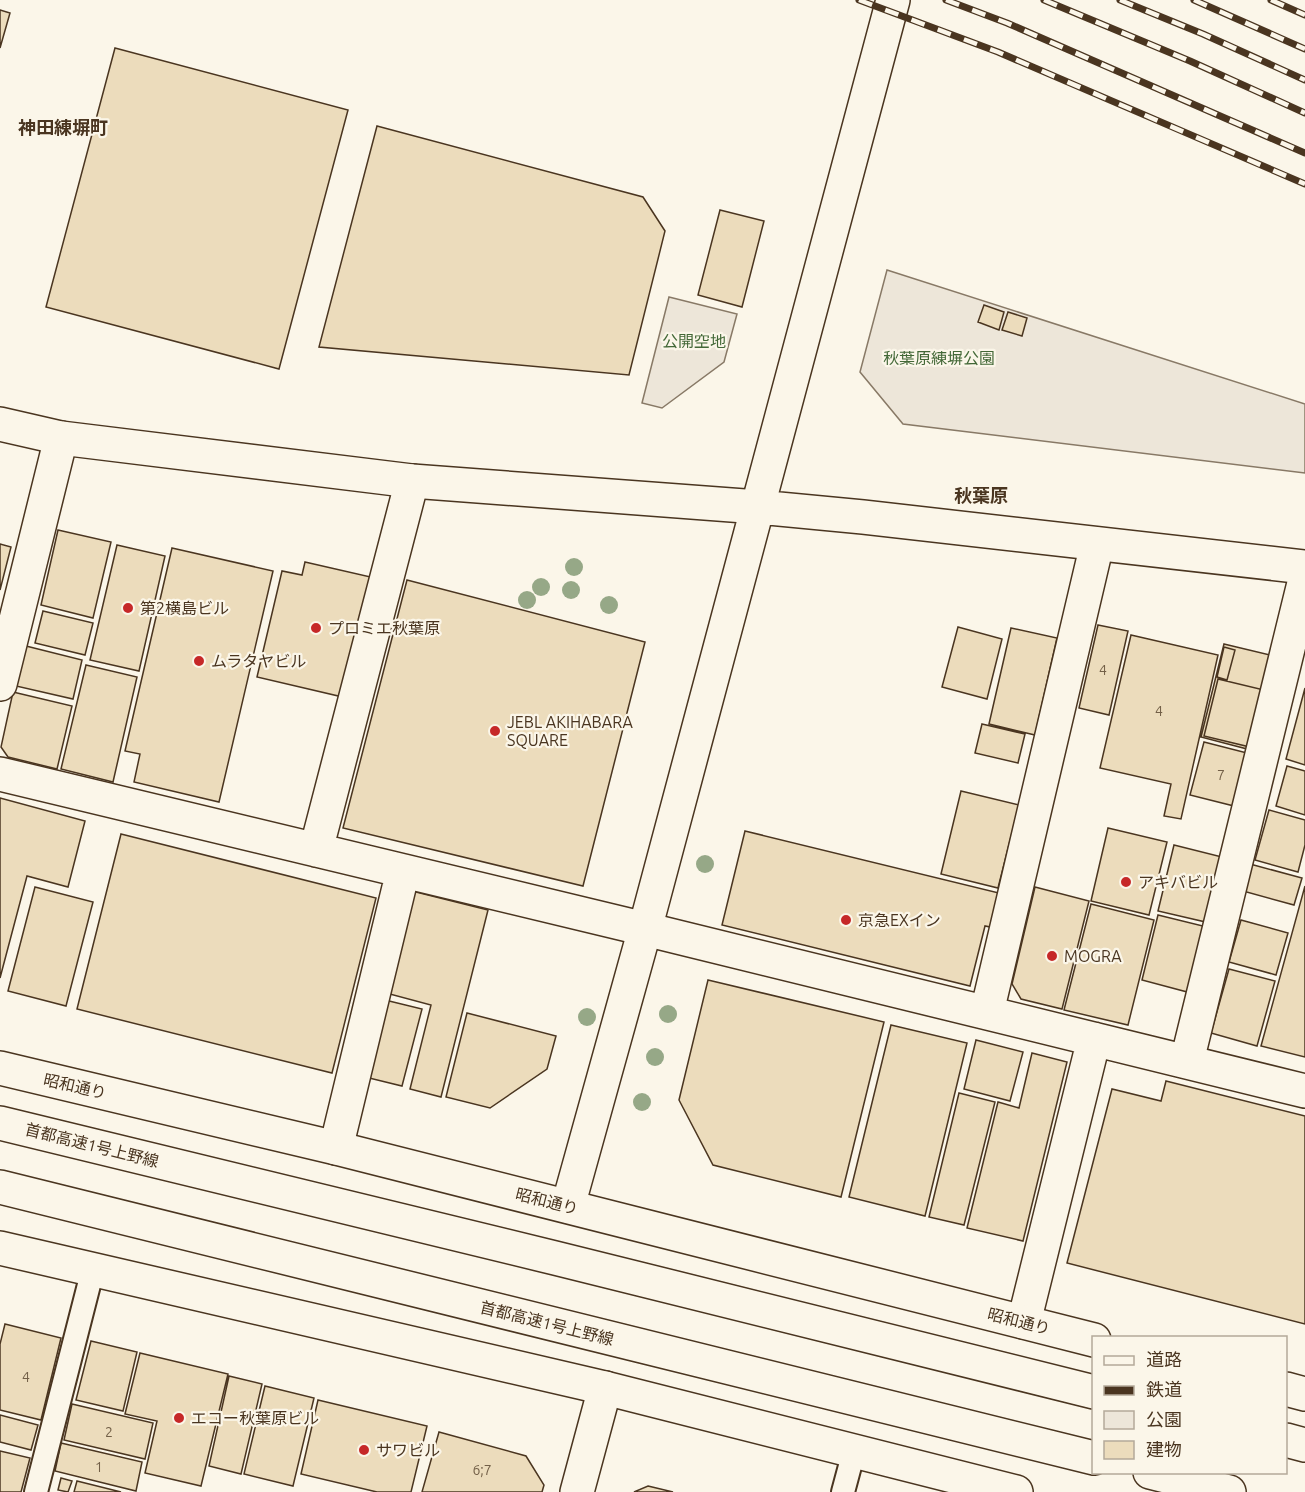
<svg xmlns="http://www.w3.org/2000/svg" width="1305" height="1492" font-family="Ubuntu,'Noto Sans JP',sans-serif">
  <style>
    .green { fill: #ede6d9; stroke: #887966; stroke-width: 1.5 }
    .building { fill: #ecdcbc; stroke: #4a3520; stroke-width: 1.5 }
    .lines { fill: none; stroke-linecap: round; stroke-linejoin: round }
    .service-casing { stroke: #4a3520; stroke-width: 26 }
    .minor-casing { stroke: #4a3520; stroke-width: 36 }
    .tertiary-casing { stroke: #4a3520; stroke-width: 36 }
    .trunk-casing { stroke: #4a3520; stroke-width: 36 }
    .motorway-casing { stroke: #4a3520; stroke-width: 36 }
    .service { stroke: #fbf6e9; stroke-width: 22 }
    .minor { stroke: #fbf6e9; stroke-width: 33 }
    .tertiary { stroke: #fbf6e9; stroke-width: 33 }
    .trunk { stroke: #fbf6e9; stroke-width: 33 }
    .motorway { stroke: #fbf6e9; stroke-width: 33 }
    .rail-casing { stroke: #4a3520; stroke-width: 7 }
    .rail { stroke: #fbf6e9; stroke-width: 4.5; stroke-dasharray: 14; stroke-linecap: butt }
    .tree { fill: #96a887 }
    .poi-dot { fill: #c62828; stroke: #fbf6e9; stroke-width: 2 }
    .labels { text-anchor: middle; stroke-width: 4.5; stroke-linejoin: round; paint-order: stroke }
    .number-label { font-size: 14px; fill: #725f47 }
    .park-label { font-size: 16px; fill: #436837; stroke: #fbf6e9 }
    .poi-label { font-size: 16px; fill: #4a3520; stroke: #fbf6e9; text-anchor: start }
    .street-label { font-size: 16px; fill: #4a3520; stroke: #fbf6e9 }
    .neighbourhood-label { font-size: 18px; font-weight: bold; fill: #4a3520; stroke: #fbf6e9 }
  </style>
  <rect width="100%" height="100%" fill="#fbf6e9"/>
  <!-- green -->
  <path class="green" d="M887 270 1305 404V473L903 424 860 372Z
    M669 297 737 314 724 362 662 408 642 403Z"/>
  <!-- building -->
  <path class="building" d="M0 10 10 13 0 48Z
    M115 48 348 110 279 369 46 307Z
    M377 126 643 197 665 231 629 375 319 347Z
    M720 210 764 221 742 307 698 295Z
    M984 305 1004 312 999 330 978 322Z
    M1008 312 1027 318 1022 336 1002 330Z
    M58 530 111 542 93 618 41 605Z
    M0 544 11 547 0 590Z
    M117 545 165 556 139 671 90 660Z
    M172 548 273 571 219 802 134 782 140 754 125 751Z
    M305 562 375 578 347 698 257 677 282 571 302 575Z
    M407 580 645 642 583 886 343 828Z
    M43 611 93 623 85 655 35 643Z
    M1098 625 1128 631 1109 715 1079 708Z
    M958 627 1002 639 987 699 942 687Z
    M1011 628 1057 638 1035 735 989 724Z
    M1131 635 1218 655 1181 819 1164 816 1171 784 1100 768Z
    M1224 644 1274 656 1251 750 1201 737Z
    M26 646 82 660 73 699 16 686Z
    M1224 647 1235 650 1227 680 1217 677Z
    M86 665 137 677 113 782 61 769Z
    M1218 679 1264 690 1250 747 1204 736Z
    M1305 688V765L1286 759Z
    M13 692 72 706 57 769 8 757 1 747Z
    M982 724 1025 734 1018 763 975 753Z
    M1204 742 1251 754 1238 807 1190 795Z
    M1287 766 1305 771V815L1276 806Z
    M961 791 1019 805 998 888 941 874Z
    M0 798 85 821 68 887 27 876 0 978Z
    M1269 810 1305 820V845L1298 872 1255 860Z
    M1108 828 1167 842 1149 915 1091 901Z
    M745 831 1003 894 995 928 985 926 970 986 722 925Z
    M121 834 376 898 332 1073 77 1009Z
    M1174 845 1226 858 1210 923 1158 911Z
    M1250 864 1302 878 1294 905 1243 891Z
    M1305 886V1057L1261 1046Z
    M35 887 93 902 66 1006 8 991Z
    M1035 887 1089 901 1062 1009 1021 999 1012 984Z
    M412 891 488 910 441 1097 410 1089 431 1005 386 993Z
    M1091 904 1154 920 1128 1025 1064 1010Z
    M1158 915 1207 927 1191 993 1142 980Z
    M1241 920 1288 933 1276 975 1229 962Z
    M1229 969 1275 981 1257 1046 1211 1033Z
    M708 980 884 1022 841 1197 713 1165 679 1100Z
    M385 1000 422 1009 402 1086 365 1077Z
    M467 1013 556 1036 547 1069 490 1108 446 1097Z
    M891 1025 967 1043 925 1216 849 1197Z
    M976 1040 1023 1052 1010 1101 964 1089Z
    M1032 1053 1067 1062 1023 1241 967 1228 998 1102 1019 1108Z
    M1166 1081 1305 1116V1324L1067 1263 1112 1089 1161 1101Z
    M959 1093 995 1102 964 1225 929 1217Z
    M5 1324 61 1338 41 1420 0 1410V1344Z
    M91 1341 137 1352 123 1411 76 1400Z
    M140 1353 228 1374 201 1486 145 1473 157 1421 125 1414Z
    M229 1376 262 1384 241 1474 209 1466Z
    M265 1386 314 1398 293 1486 244 1474Z
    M318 1400 427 1426 411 1492H377L301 1474Z
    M72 1404 153 1423 145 1459 64 1440Z
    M0 1415 38 1425 31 1450 0 1442Z
    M439 1432 526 1456 544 1485 542 1492H422Z
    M61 1443 142 1462 136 1491 55 1471Z
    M0 1451 30 1458 21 1492H0Z
    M61 1478 72 1481 68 1492 58 1490Z
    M77 1481 121 1492H74Z
    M648 1486 673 1492H634Z"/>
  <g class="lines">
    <!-- service casing -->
    <g class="service-casing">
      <path id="service" d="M36 1492 93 1269
        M843 1492 854 1451"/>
    </g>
    <!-- minor casing -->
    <g class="minor-casing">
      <path id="minor" d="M0 684 61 438
        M0 774 645 929 1305 1091
        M316 850 412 481
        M987 1012 1097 544
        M1187 1061 1305 579
        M336 1148 403 871
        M1024 1322 1094 1039
        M577 1492 605 1388"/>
    </g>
    <!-- tertiary casing -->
    <g class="tertiary-casing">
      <path id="tertiary" d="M0 424 61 438 412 481 758 507 863 517 1305 567
        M568 1206 645 929 893 0"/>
    </g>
    <!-- trunk casing -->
    <g class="trunk-casing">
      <path id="trunk" d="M0 1068 336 1148 1094 1340
        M0 1248 605 1388 1016 1492
        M1286 1389 1305 1394"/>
    </g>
    <!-- motorway casing -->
    <g class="motorway-casing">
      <path id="motorway" d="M0 1123 555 1258 1094 1392
        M0 1187 1094 1458
        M1286 1440 1305 1445
        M1150 1472 1229 1492"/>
    </g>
    <!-- service -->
    <use href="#service" class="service"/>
    <!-- minor -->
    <use href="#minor" class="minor"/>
    <!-- tertiary -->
    <use href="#tertiary" class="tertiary"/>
    <!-- trunk -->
    <use href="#trunk" class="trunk"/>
    <!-- motorway -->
    <use href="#motorway" class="motorway"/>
    <!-- rail casing -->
    <g class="rail-casing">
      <path id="rail" d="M859 0 998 52 1305 184
        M946 0 1007 23 1305 153
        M1044 0 1190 61 1305 113
        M1120 0 1203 34 1305 80
        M1194 0 1305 49
        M1271 0 1305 15"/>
    </g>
    <!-- rail -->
    <use href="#rail" class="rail"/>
  </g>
  <!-- trees -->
  <g class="tree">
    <circle cx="574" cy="567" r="9"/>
    <circle cx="541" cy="587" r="9"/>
    <circle cx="571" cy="590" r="9"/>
    <circle cx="527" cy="600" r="9"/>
    <circle cx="609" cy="605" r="9"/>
    <circle cx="705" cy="864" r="9"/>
    <circle cx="668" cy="1014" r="9"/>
    <circle cx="587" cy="1017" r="9"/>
    <circle cx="655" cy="1057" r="9"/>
    <circle cx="642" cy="1102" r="9"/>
  </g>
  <!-- markers -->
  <g class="poi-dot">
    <circle cx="128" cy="608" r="6"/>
    <circle cx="316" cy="628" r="6"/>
    <circle cx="199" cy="661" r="6"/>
    <circle cx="495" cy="731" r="6"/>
    <circle cx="1126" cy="882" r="6"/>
    <circle cx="846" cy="920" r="6"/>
    <circle cx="1052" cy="956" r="6"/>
    <circle cx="179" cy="1418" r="6"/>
    <circle cx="364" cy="1450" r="6"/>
  </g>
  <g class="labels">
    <!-- number labels -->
    <g class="number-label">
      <text x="1103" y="675">4</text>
      <text x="1159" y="716">4</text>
      <text x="1221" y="780">7</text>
      <text x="26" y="1382">4</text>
      <text x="109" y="1437">2</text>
      <text x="99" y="1472">1</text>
      <text x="482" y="1475">6;7</text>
    </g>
    <!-- park labels -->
    <g class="park-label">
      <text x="694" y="347">公開空地</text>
      <text x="939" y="364">秋葉原練塀公園</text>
    </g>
    <!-- poi labels -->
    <g class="poi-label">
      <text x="140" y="614">第2横島ビル</text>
      <text x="328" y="634">プロミエ秋葉原</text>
      <text x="211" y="667">ムラタヤビル</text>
      <text x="507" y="728">JEBL AKIHABARA<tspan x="507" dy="18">SQUARE</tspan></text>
      <text x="1138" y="888">アキバビル</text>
      <text x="858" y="926">京急EXイン</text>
      <text x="1064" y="962">MOGRA</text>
      <text x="191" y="1424">エコー秋葉原ビル</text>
      <text x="376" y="1456">サワビル</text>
    </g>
    <!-- street labels -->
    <g class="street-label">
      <text transform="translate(75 1086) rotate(13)" y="6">昭和通り</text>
      <text transform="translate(92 1145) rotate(14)" y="6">首都高速1号上野線</text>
      <text transform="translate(547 1201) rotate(14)" y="6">昭和通り</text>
      <text transform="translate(1019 1321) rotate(14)" y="6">昭和通り</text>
      <text transform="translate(547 1323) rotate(14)" y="6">首都高速1号上野線</text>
    </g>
    <!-- neighbourhood labels -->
    <g class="neighbourhood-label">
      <text x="63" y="134">神田練塀町</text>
      <text x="981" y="502">秋葉原</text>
    </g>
  </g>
  <!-- legend -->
  <rect x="1092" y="1336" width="195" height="138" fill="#fbf6e9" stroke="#b4a999" stroke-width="1.5"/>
  <rect x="1104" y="1356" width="30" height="9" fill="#fbf6e9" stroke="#b4a999" stroke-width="1.5"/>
  <text x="1146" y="1366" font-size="18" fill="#4a3520">道路</text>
  <rect x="1104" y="1386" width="30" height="9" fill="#4a3520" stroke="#b4a999" stroke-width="1.5"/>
  <text x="1146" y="1396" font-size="18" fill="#4a3520">鉄道</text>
  <rect x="1104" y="1411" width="30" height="18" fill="#ede6d9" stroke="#b4a999" stroke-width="1.5"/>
  <text x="1146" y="1426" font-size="18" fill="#4a3520">公園</text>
  <rect x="1104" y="1441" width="30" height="18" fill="#ecdcbc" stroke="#b4a999" stroke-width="1.5"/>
  <text x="1146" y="1456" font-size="18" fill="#4a3520">建物</text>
</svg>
